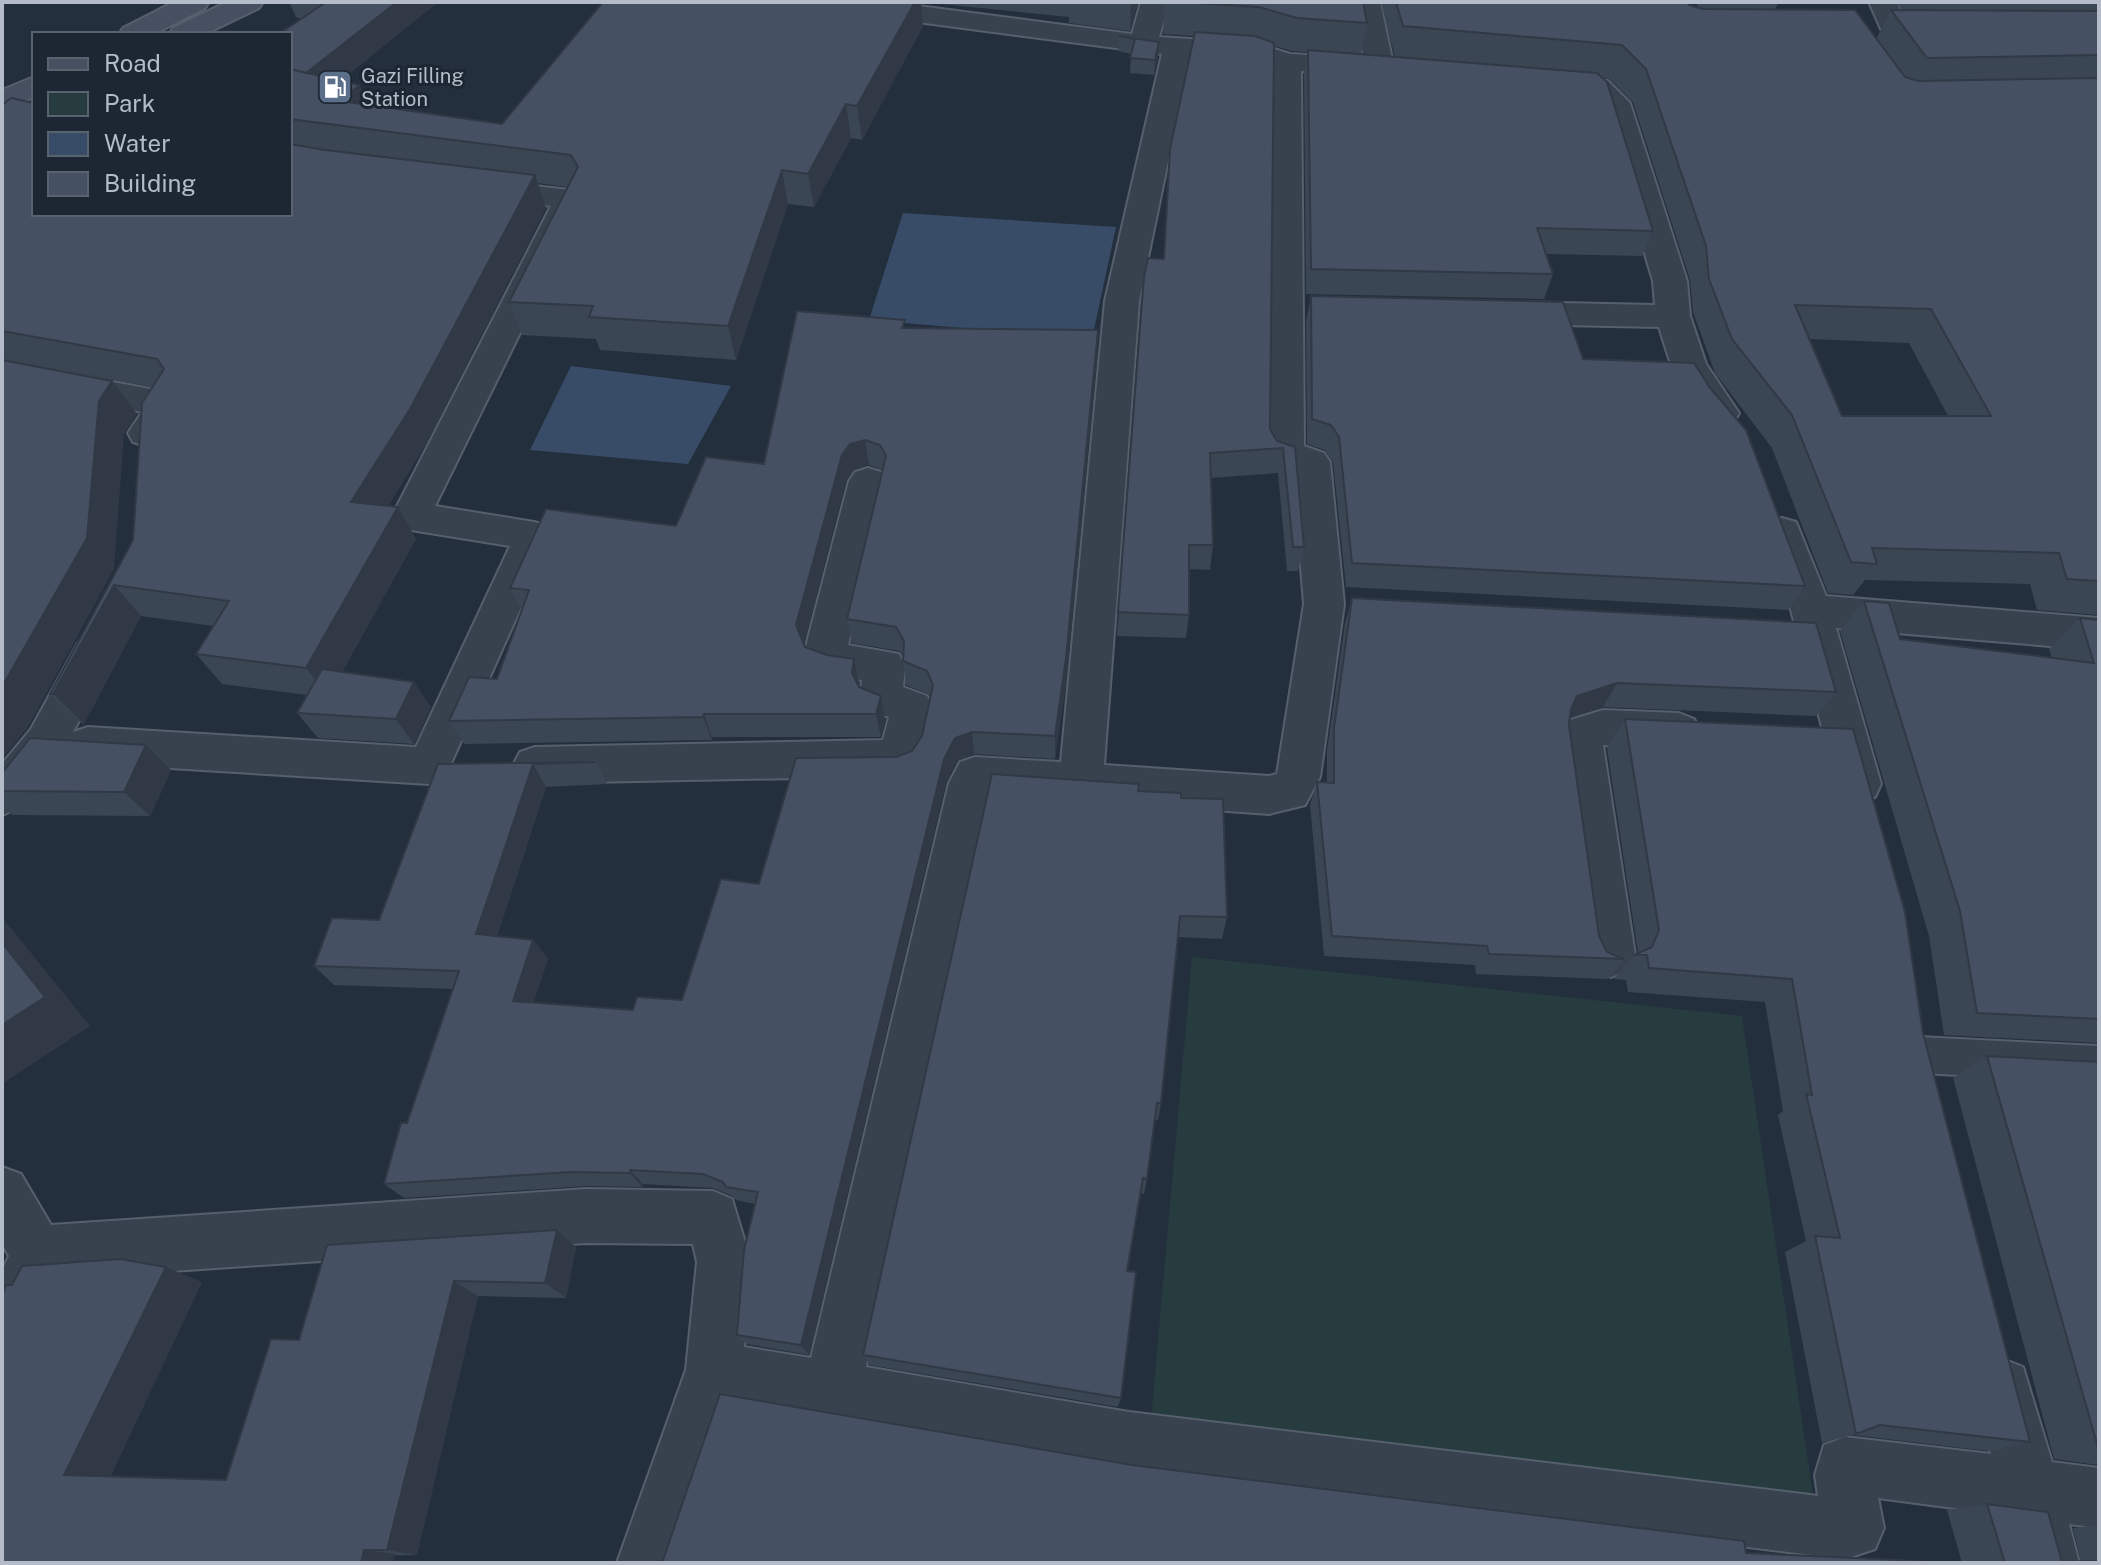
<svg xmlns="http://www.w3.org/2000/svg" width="2101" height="1565" font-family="'Public Sans',sans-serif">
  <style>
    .green { fill: #263c3f }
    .water { fill: #394c67 }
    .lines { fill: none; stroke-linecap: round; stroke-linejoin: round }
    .service-casing { stroke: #565f6c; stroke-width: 4 }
    .minor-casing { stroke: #565f6c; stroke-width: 4 }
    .secondary-casing { stroke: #565f6c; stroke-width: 4 }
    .service { fill: #38414e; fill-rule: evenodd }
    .minor { fill: #38414e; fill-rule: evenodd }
    .secondary { fill: #465061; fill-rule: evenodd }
    .wall { fill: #3b4654; fill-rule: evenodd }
    .shaded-wall { fill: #303945 }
    .building { fill: #455162; stroke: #303945; stroke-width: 2; fill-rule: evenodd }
    .labels { text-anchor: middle; stroke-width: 6; stroke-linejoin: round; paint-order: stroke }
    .far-poi-label { font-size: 20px; fill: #b4bcc9; stroke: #1d2633; text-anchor: start }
  </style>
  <rect width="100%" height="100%" fill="#242f3e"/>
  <!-- green -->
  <path class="green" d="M1192 957 1742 1016 1814 1502 1151 1419Z"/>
  <!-- water -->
  <path class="water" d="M903 213 1116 227 1092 339 869 320Z
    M571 366 731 386 688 464 530 450Z"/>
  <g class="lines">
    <!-- service casing -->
    <g class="service-casing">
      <path id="service" d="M1919 1037 2099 1046V1082L1919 1073 1905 1068 1900 1055 1905 1042Z"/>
    </g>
    <!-- minor casing -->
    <g class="minor-casing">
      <path id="minor" d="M812 2H888L1132 34 1141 2H1169L1159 37 1255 43 1290 54 1364 58 1352 2H1380L1394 68 1390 74 1380 77 1301 71 1304 446 1324 453 1330 462 1344 604 1320 777 1305 805 1269 814 991 794 866 1367 1129 1412 1818 1496 1815 1475 1824 1445 1845 1437 1991 1454 1975 1387 1983 1367 2003 1359 2023 1367 2052 1462 2099 1468V1528L2069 1524 2079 1563H2019L2007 1515 1878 1498 1884 1528 1875 1549 1845 1559 1129 1470 732 1401 677 1563H617L686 1370 697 1262 693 1244 586 1243 54 1279 22 1358 2 1366V1271L9 1256 2 1244V1167L21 1174 51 1225 586 1189 713 1191 732 1199 751 1262 744 1347 811 1358 949 783 960 762 975 757 1061 762 1105 301 1162 54 826 10 816 8ZM1190 55 1252 59 1273 67 1268 454 1273 463 1293 470 1304 604 1277 774 1269 776 1104 765 1139 301Z
        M1869 2H1897L1909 32 1905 38 1895 40 1885 38Z
        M1560 75 1608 81 1630 103 1687 281 1690 316 1706 364 1739 413 1734 422 1721 425 1708 422 1671 365 1659 327 1509 324 1497 321 1492 313 1497 305 1509 302 1655 305 1653 281 1601 106 1590 95 1550 90 1546 84 1550 78Z
        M482 180 570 190 581 192 586 199 435 506 534 522 548 526 553 536 444 779 429 784 88 763 73 758 66 745 72 734C57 763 32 804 2 815V764L31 729 78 643 93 638 108 643 114 654 73 732 88 727 416 747 510 546 411 530 397 526 392 516 551 206 471 196 466 189 471 182Z
        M2 361 166 392 179 395 184 404 159 442 146 446 133 442 128 433 142 412 2 385Z
        M868 468 881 472 887 481 848 645 899 654 905 666 903 687 927 696 933 708 922 758 915 771 900 776 535 783 520 778 513 765 520 752 535 747 883 740 889 717 866 709 860 697 862 680 833 676 812 668 805 650 849 481 855 472Z
        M1782 518 1796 522 1826 596 2099 618V650L1836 628 1881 784 1875 797 1859 802 1843 797 1837 784 1791 610 1763 532 1768 522Z
        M1603 710 1679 713 1694 719 1700 731 1694 743 1679 749 1603 745 1635 955 1628 970 1611 977 1594 970 1587 955 1559 748 1561 733 1567 721Z"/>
    </g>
    <!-- secondary casing -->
    <g class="secondary-casing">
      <path id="secondary" d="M174 2H209L205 8 154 34H119L123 28Z
        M227 2H263L259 8 205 34H169L173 28Z
        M34 77V97L2 110V90Z"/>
    </g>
    <!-- service -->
    <use href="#service" class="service"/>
    <!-- minor -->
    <use href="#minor" class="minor"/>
    <!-- secondary -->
    <use href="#secondary" class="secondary"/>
  </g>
  <!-- wall -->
  <path class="wall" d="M289 2H438L340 81 359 85 368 104 502 124 603 2H1138L1130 31 1069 23V17L921 2 923 26 862 140 851 138 814 207 788 204 736 360 600 350 596 339 522 335 509 302 567 187 538 183 546 208 427 442 388 506 416 539 342 672 431 707 414 744 318 738 297 713 307 695 222 684 196 654 213 626 141 616 84 724 81 723 50 694 133 540 152 387 2 359V105L290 214V34L301 19 296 17Z
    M1165 2H1363L1367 23 1361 54 1395 57 1381 2H1688L1689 5 1698 7 1696 2H1779L1775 9 1876 39 1891 10H1902L1897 2H2099V615L2037 610 2030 584 1865 580 1853 595 1828 593 1772 448 1715 373 1693 312 1690 280 1633 102 1610 79 1603 78 1653 231 1642 256 1546 254 1553 274 1544 299 1306 294 1304 75 1308 52 1292 51 1274 46 1270 429 1277 441 1295 447 1304 547 1298 571H1287L1278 473 1211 478 1213 545 1210 570 1189 569V615L1186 638 1117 636 1144 276 1163 259 1194 36 1163 34ZM1809 339 1909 343 1948 416H1842Z
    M1119 36 1159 42 1158 57 1154 75 1130 73 1131 54 1118 51Z
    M1311 296 1583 359 1805 586 1788 610 1346 587 1333 462 1325 450 1307 444 1306 322Z
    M906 328 1097 356 1066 682 1055 759 974 754 957 761 946 782 809 1355 747 1344 737 1335 755 1204 736 1200 732 1196 713 1188 643 1184 642 1187 586 1186 404 1198 384 1184 407 1123 453 989 334 985 314 966 379 920 438 764 596 762 607 784 546 787 497 936 533 940 548 959 533 1003 633 1010 682 1000 759 884 896 757 912 751 922 736 931 697 930 695 906 685 903 657 900 651 852 643 847 619 883 470 869 465 854 469 846 480 804 643 805 647 859 683 858 686 885 719 881 737H712V740L464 744 449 721 497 679 522 611 510 588 676 526 764 464Z
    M1352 598 1836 692 1816 716 1603 707 1570 718 1569 725 1599 936 1607 952 1624 959 1608 979 1476 974 1475 965 1324 956 1310 805 1317 782 1327 783V751L1345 623Z
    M1864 601 1900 639 2052 658 2049 649 2080 618 2099 620V1043L1944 1035 1929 936 1840 631Z
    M1625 719 1923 1033 2030 1442 1988 1451 1853 1435 1822 1443 1785 1252 1806 1241 1778 1115 1783 1111 1765 1002 1628 992 1626 980 1614 979 1634 955 1638 953 1607 748Z
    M171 770 150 816 12 815 2 807V773Z
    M1181 798 1227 917 1222 939 1178 937 1161 1103 1158 1120H1155L1147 1179 1144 1194 1141 1193 1127 1271 1121 1398 1118 1407 870 1365 863 1355Z
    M1987 1056 2099 1062V1465L2054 1459 1953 1078Z
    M557 1230 576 1247 566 1298 478 1296 417 1555 2 1563 202 1282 110 1477 226 1480 299 1340Z
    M1987 1504 2062 1562H2081L2073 1528 2099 1525V1563H1962L1947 1510Z"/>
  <!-- shaded-wall -->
  <path class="shaded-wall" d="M397 2H438L312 103 300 77Z
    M915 2H921L923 26 862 140 857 106Z
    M1131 2H1138L1130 31Z
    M1159 42 1158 57 1154 75 1155 60Z
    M359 85 374 119 341 101Z
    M846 104 851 138 814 207 808 174Z
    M782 170 788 204 736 360 728 326Z
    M535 175 546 208 427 442 371 534 351 502Z
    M1098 330 1097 356 1066 682 1055 759V736Z
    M112 381 137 414 124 434 114 569 28 727 2 759V687L99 401Z
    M865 440 869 465 854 469 846 480 802 649 796 625 842 455 850 444Z
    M398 507 416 539 328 697 306 668Z
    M114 585 141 616 84 724 53 694Z
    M854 659 859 683 857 697 852 673Z
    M414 682 431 707 414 744 396 719Z
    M1617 683 1603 707 1564 720 1577 696Z
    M881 696 885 719 881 737 876 714Z
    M704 714 712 737V740L703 717Z
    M972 732 974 754 957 761 946 782 809 1355 801 1345 944 759 955 738Z
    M146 745 171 770 150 816 124 792Z
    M533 764 546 787 491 953 476 934Z
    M2 917 90 1026 2 1084Z
    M533 940 548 959 528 1019 513 1001Z
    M630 1170 643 1184 642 1187 630 1173Z
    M557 1230 576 1247 566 1298 545 1283Z
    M166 1267 202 1282 107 1483 64 1475Z
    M454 1281 478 1296 417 1555 387 1550Z
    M364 1550 395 1554 393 1563H361Z"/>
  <!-- building -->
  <path class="building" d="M326 2H397L306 73 290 69V34H279Z
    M603 2H915L857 106 846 104 808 174 782 170 728 326 589 317 593 306 509 302 578 167 571 155 290 119V69L359 85 341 101 502 124Z
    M1181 2H1363L1367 23 1297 18 1259 7Z
    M1396 2H1688L1689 5 1702 9 1855 10 1905 77 1918 81 2099 78V581L2067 579 2059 553 1872 548 1877 564 1851 562 1792 415 1732 339 1709 279 1706 246 1646 69 1622 45 1403 26ZM1795 305 1931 309 1991 416H1842Z
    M1891 10 2099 11V55L1927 58Z
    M1195 32 1255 36 1274 43 1270 429 1277 441 1295 447 1304 547H1293L1283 448 1210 453 1213 545H1189V615L1118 612 1144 276 1148 258 1164 259 1170 149Z
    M1119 36 1159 42 1155 60 1130 58 1135 39Z
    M1308 50 1597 73 1607 82 1653 231 1537 228 1553 274 1311 269Z
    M11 98 34 103V214H290V144L325 150 535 175 410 409 351 502 398 507 306 668 196 654 229 601 114 585 53 694H50L133 540 142 403 164 369 157 359 2 331V105Z
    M1311 296 1563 302 1583 359 1694 363 1710 388 1746 430 1805 586 1352 563 1339 437 1331 425 1312 419Z
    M797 311 905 320 902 328 1098 330 1066 658 1055 736 972 732 955 738 944 759 801 1345 737 1335 744 1250 758 1192 726 1187 723 1182 703 1174 630 1170V1173L571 1172 384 1184 401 1123H407L459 971 314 966 332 918 379 920 438 764 596 762 533 764 476 934 533 940 513 1001 633 1010 637 997 682 1000 721 879 759 884 796 758 896 757 912 751 922 736 933 685 927 671 903 661 904 641 896 627 847 619 886 456 880 445 865 440 850 444 842 455 796 625 805 647 827 655 854 659 852 673 859 687 881 696 876 714H704L703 717 449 721 469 677 497 679 529 590 510 588 546 509 676 526 706 457 764 464Z
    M2 360 112 381 99 401 87 538 2 687Z
    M1352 598 1816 623 1836 692 1617 683 1577 696 1571 709 1569 725 1599 936 1607 952 1624 959 1489 954 1487 946 1332 936 1317 782 1334 783V728Z
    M1864 601 1889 603 1900 639 2094 663 2080 618 2099 620V1019L1977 1013 1960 911Z
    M322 669 414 682 396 719 297 713Z
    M1625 719 1853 729 1905 912 1923 1033 2030 1442 1880 1425 1856 1434 1815 1236 1840 1238 1806 1094 1812 1095 1792 979 1649 968 1647 955H1634L1652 947 1659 930Z
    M30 738 146 745 124 792 2 791V773Z
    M992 774 1139 784 1138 791 1181 793V798L1223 799 1227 917 1180 916 1161 1103H1157L1147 1179 1143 1178 1127 1271 1136 1272 1121 1398 863 1355Z
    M2 943 45 997 2 1025Z
    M1987 1056 2099 1062V1451Z
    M557 1230 545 1283 454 1281 387 1550H364L361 1563H2V1295L6 1285H12L22 1266 120 1259 166 1267 64 1475 226 1480 271 1339 299 1340 327 1245Z
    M720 1394 1132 1465 1744 1541 1746 1553 1899 1560 1936 1563H658L663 1560Z
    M1987 1504 2048 1512 2062 1562 2099 1561V1563H2005Z"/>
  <!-- icons -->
  <defs>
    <g id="fuel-square" transform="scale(1.8)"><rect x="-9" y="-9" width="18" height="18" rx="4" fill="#5c6f8a" stroke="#1d2633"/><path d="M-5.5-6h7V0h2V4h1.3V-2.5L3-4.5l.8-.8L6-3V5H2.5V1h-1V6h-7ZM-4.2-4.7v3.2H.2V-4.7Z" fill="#fff"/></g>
  </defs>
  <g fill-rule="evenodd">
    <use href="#fuel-square" x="335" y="87"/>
  </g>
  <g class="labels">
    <!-- far-poi labels -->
    <g class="far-poi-label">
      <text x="361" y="83">Gazi Filling<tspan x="361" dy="23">Station</tspan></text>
    </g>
  </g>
  <!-- border -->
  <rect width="2101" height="1565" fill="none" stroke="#b4bcc9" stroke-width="8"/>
  <!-- legend -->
  <rect x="32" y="32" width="260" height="184" fill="#1d2633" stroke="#59626f" stroke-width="2"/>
  <rect x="48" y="58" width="40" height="12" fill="#465061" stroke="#59626f" stroke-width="2"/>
  <text x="104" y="72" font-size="24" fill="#b4bcc9">Road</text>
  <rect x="48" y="92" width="40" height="24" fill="#263c3f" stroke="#59626f" stroke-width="2"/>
  <text x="104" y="112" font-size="24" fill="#b4bcc9">Park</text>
  <rect x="48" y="132" width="40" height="24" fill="#394c67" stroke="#59626f" stroke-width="2"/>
  <text x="104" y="152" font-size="24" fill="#b4bcc9">Water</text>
  <rect x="48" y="172" width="40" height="24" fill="#455162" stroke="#59626f" stroke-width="2"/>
  <text x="104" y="192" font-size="24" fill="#b4bcc9">Building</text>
</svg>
